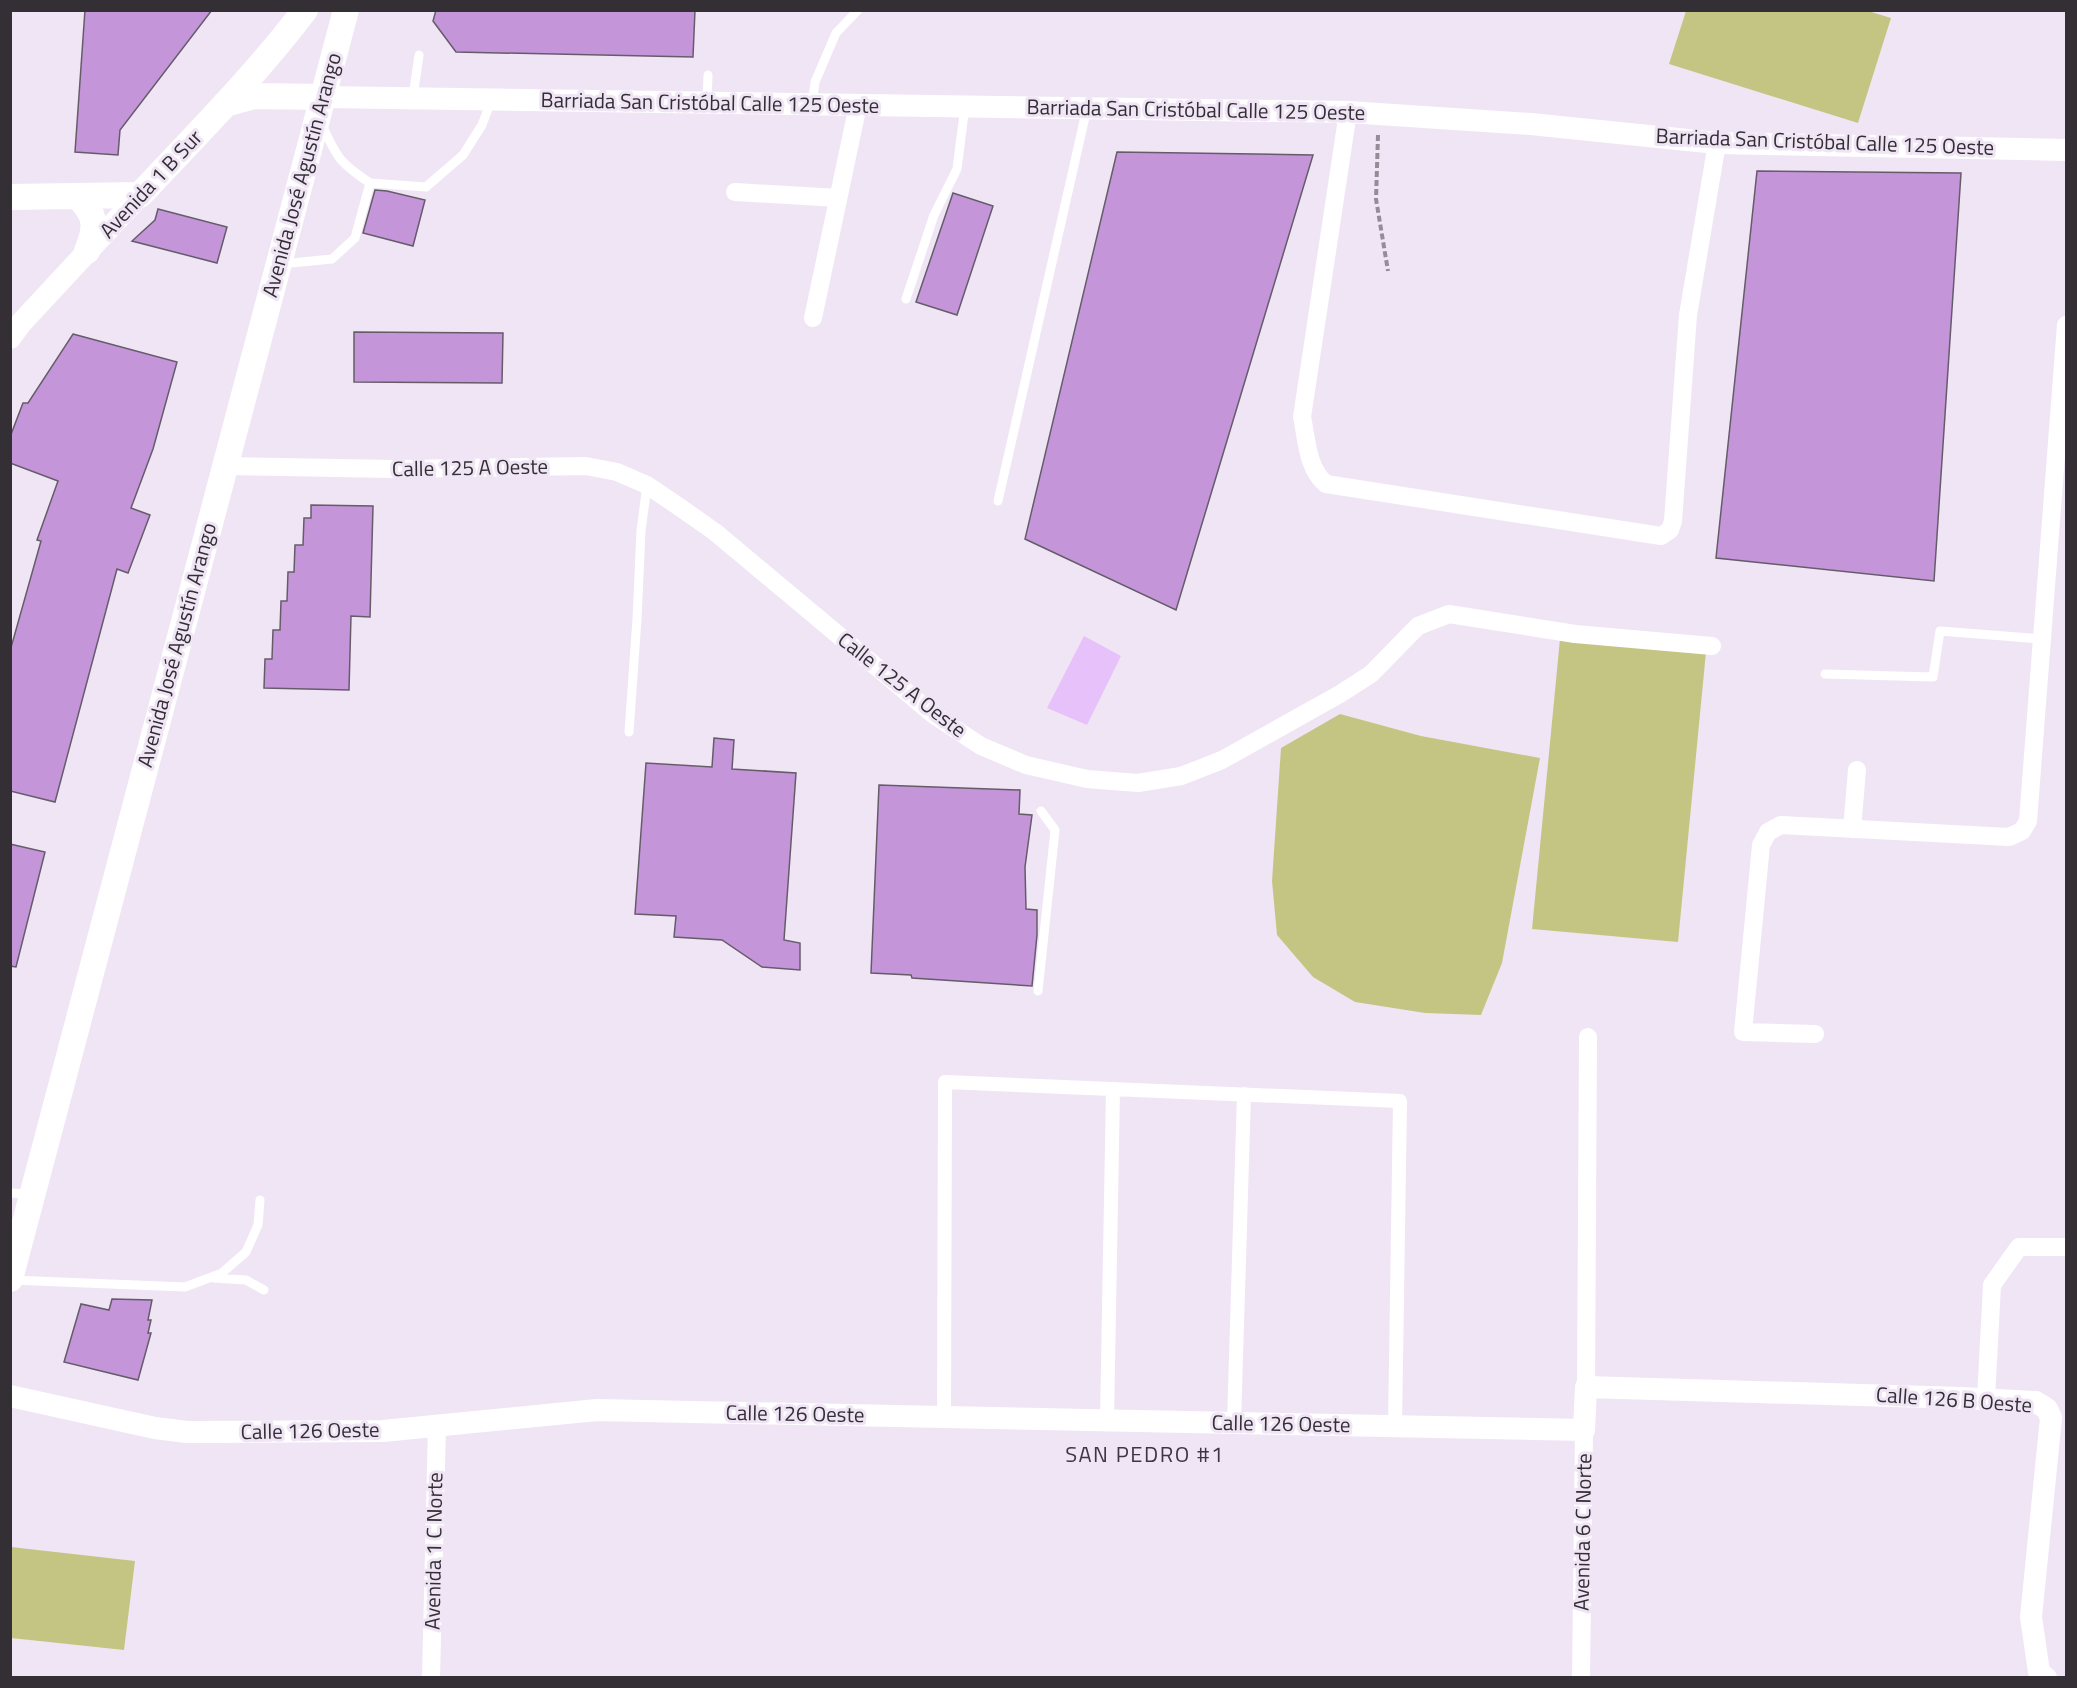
<svg xmlns="http://www.w3.org/2000/svg" width="2077" height="1688" font-family="'Titillium Web',sans-serif">
  <style>
    .green { fill: #c5c583 }
    .water { fill: #e7c1f9 }
    .building { fill: #c495d9; stroke: #655c6a; stroke-width: 1.5 }
    .lines { fill: none; stroke-linecap: round; stroke-linejoin: round }
    .path { stroke: #948d98; stroke-width: 4; stroke-dasharray: 6 3; stroke-linecap: butt }
    .service { stroke: #fff; stroke-width: 9 }
    .pedestrian { stroke: #fff; stroke-width: 14 }
    .minor { stroke: #fff; stroke-width: 18 }
    .tertiary { stroke: #fff; stroke-width: 22 }
    .secondary { stroke: #fff; stroke-width: 26 }
    .labels { text-anchor: middle; stroke-width: 6; stroke-linejoin: round; paint-order: stroke }
    .street-label { font-size: 21px; fill: #332f35; stroke: #f0e5f5 }
    .neighbourhood-label { font-size: 22px; letter-spacing: 1.5px; fill: #3e3642; stroke: #f0e5f5 }
  </style>
  <rect width="100%" height="100%" fill="#f0e5f5"/>
  <!-- green -->
  <path class="green" d="M1868 11 1891 18 1858 123 1669 64 1686 11Z
    M1560 639 1706 652 1678 942 1532 929Z
    M1340 714 1421 736 1540 758 1502 963 1481 1015 1425 1013 1355 1002 1313 977 1277 935 1272 881 1281 748Z
    M11 1547 135 1561 124 1650 11 1638Z"/>
  <!-- water -->
  <path class="water" d="M1084 636 1121 656 1087 725 1047 708Z"/>
  <!-- building -->
  <path class="building" d="M85 10H212L120 130 118 155 75 152Z
    M436 10H695L693 57 456 52 433 21Z
    M1117 152 1313 155 1176 610 1025 539Z
    M1757 171 1961 173 1934 581 1716 558Z
    M375 190 387 191 425 200 413 246 363 233Z
    M953 193 993 206 957 315 916 302Z
    M158 209 227 227 217 263 132 241 155 220Z
    M354 332 503 333 502 383 354 382Z
    M73 334 177 362 153 449 131 508 150 515 128 573 117 569 55 802 10 791V651L41 541 37 540 58 481 10 463V437L23 403H28Z
    M311 505 373 506 370 617 351 616 349 690 264 688 265 659H272L273 630H280L281 601H287L288 572H294L295 545H303L304 518H311Z
    M714 738 734 740 732 769 796 773 784 940 800 943V970L762 967 722 940 674 937 676 916 635 914 646 763 712 767Z
    M879 785 1020 790 1019 814 1032 815 1025 867 1026 909 1037 910V935L1032 986 912 978 911 975 871 973Z
    M10 844 45 852 16 967 10 966Z
    M112 1299 152 1300 148 1320H151L148 1333H151L138 1380 64 1362 81 1304 109 1310Z"/>
  <g class="lines">
    <!-- path -->
    <path class="path" d="M1378 135 1376 199 1388 271"/>
    <!-- service -->
    <path class="service" d="M413 97 419 55
      M707 103 708 75
      M812 105 815 82 836 33 858 10
      M370 183 426 187 463 155 482 125 491 101
      M281 264 332 259 355 238 370 183C340 163 337 158 322 125
      M906 299 934 215 957 169 965 106
      M998 501 1087 108
      M1825 674 1933 677 1940 631 2042 639
      M629 732 637 619 641 531 647 485
      M1038 991 1055 830 1041 811
      M10 1193 30 1194
      M214 1278 246 1280 264 1290
      M11 1280 185 1287 222 1273 246 1252 258 1225 260 1200"/>
    <!-- pedestrian -->
    <path class="pedestrian" d="M944 1417 945 1082 1400 1101 1395 1426
      M1107 1420 1113 1089
      M1234 1423 1244 1094"/>
    <!-- minor -->
    <path class="minor" d="M1348 112 1302 417C1307 440 1307 468 1326 484L1661 536 1670 530 1673 521 1688 315 1717 143
      M735 192 838 198
      M813 318 858 105
      M224 466 395 469 586 466 617 472 647 485 678 506 715 532 934 715 981 746 1026 765 1087 779 1138 783 1181 776 1222 760 1340 694 1371 674 1418 626 1449 614 1575 634 1712 646
      M1852 829 1857 770
      M1815 1034 1743 1032 1761 845 1768 832 1781 825 2009 837 2022 831 2028 821 2066 325
      M1586 1387 1588 1037
      M1986 1399 1992 1285 2019 1247H2066
      M431 1678 437 1425
      M1581 1678 1584 1430"/>
    <!-- tertiary -->
    <path class="tertiary" d="M324 97 1348 112 1531 124 1717 143 2066 150
      M10 338 22 322 140 195
      M10 1396 155 1428 187 1432 383 1431 597 1410 1584 1430 1586 1387 1962 1398 2036 1402 2047 1409 2051 1418 2031 1617 2039 1672 2046 1678"/>
    <!-- secondary -->
    <path class="secondary" d="M225 104 254 96 324 97
      M77 196C97 215 97 227 87 251
      M10 197 140 195C196 135 255 76 305 10
      M10 1279 346 10"/>
  </g>
  <g class="labels">
    <!-- street labels -->
    <g class="street-label">
      <text transform="translate(710 103) rotate(1)" y="7">Barriada San Cristóbal Calle 125 Oeste</text>
      <text transform="translate(1196 110) rotate(1)" y="7">Barriada San Cristóbal Calle 125 Oeste</text>
      <text transform="translate(1825 142) rotate(2)" y="7">Barriada San Cristóbal Calle 125 Oeste</text>
      <text transform="translate(302 175) rotate(-75)" y="7">Avenida José Agustín Arango</text>
      <text transform="translate(151 184) rotate(-47)" y="7">Avenida 1 B Sur</text>
      <text transform="translate(470 468) rotate(-1)" y="7">Calle 125 A Oeste</text>
      <text transform="translate(177 645) rotate(-75)" y="7">Avenida José Agustín Arango</text>
      <text transform="translate(902 685) rotate(38)" y="7">Calle 125 A Oeste</text>
      <text transform="translate(1954 1400) rotate(4)" y="7">Calle 126 B Oeste</text>
      <text transform="translate(795 1414) rotate(1)" y="7">Calle 126 Oeste</text>
      <text transform="translate(1281 1424) rotate(1)" y="7">Calle 126 Oeste</text>
      <text transform="translate(310 1431) rotate(-1)" y="7">Calle 126 Oeste</text>
      <text transform="translate(1583 1532) rotate(-89)" y="7">Avenida 6 C Norte</text>
      <text transform="translate(434 1551) rotate(-89)" y="7">Avenida 1 C Norte</text>
    </g>
    <!-- neighbourhood labels -->
    <g class="neighbourhood-label">
      <text x="1145" y="1462">SAN PEDRO #1</text>
    </g>
  </g>
  <!-- border -->
  <rect width="2077" height="1688" fill="none" stroke="#332f35" stroke-width="24"/>
</svg>
